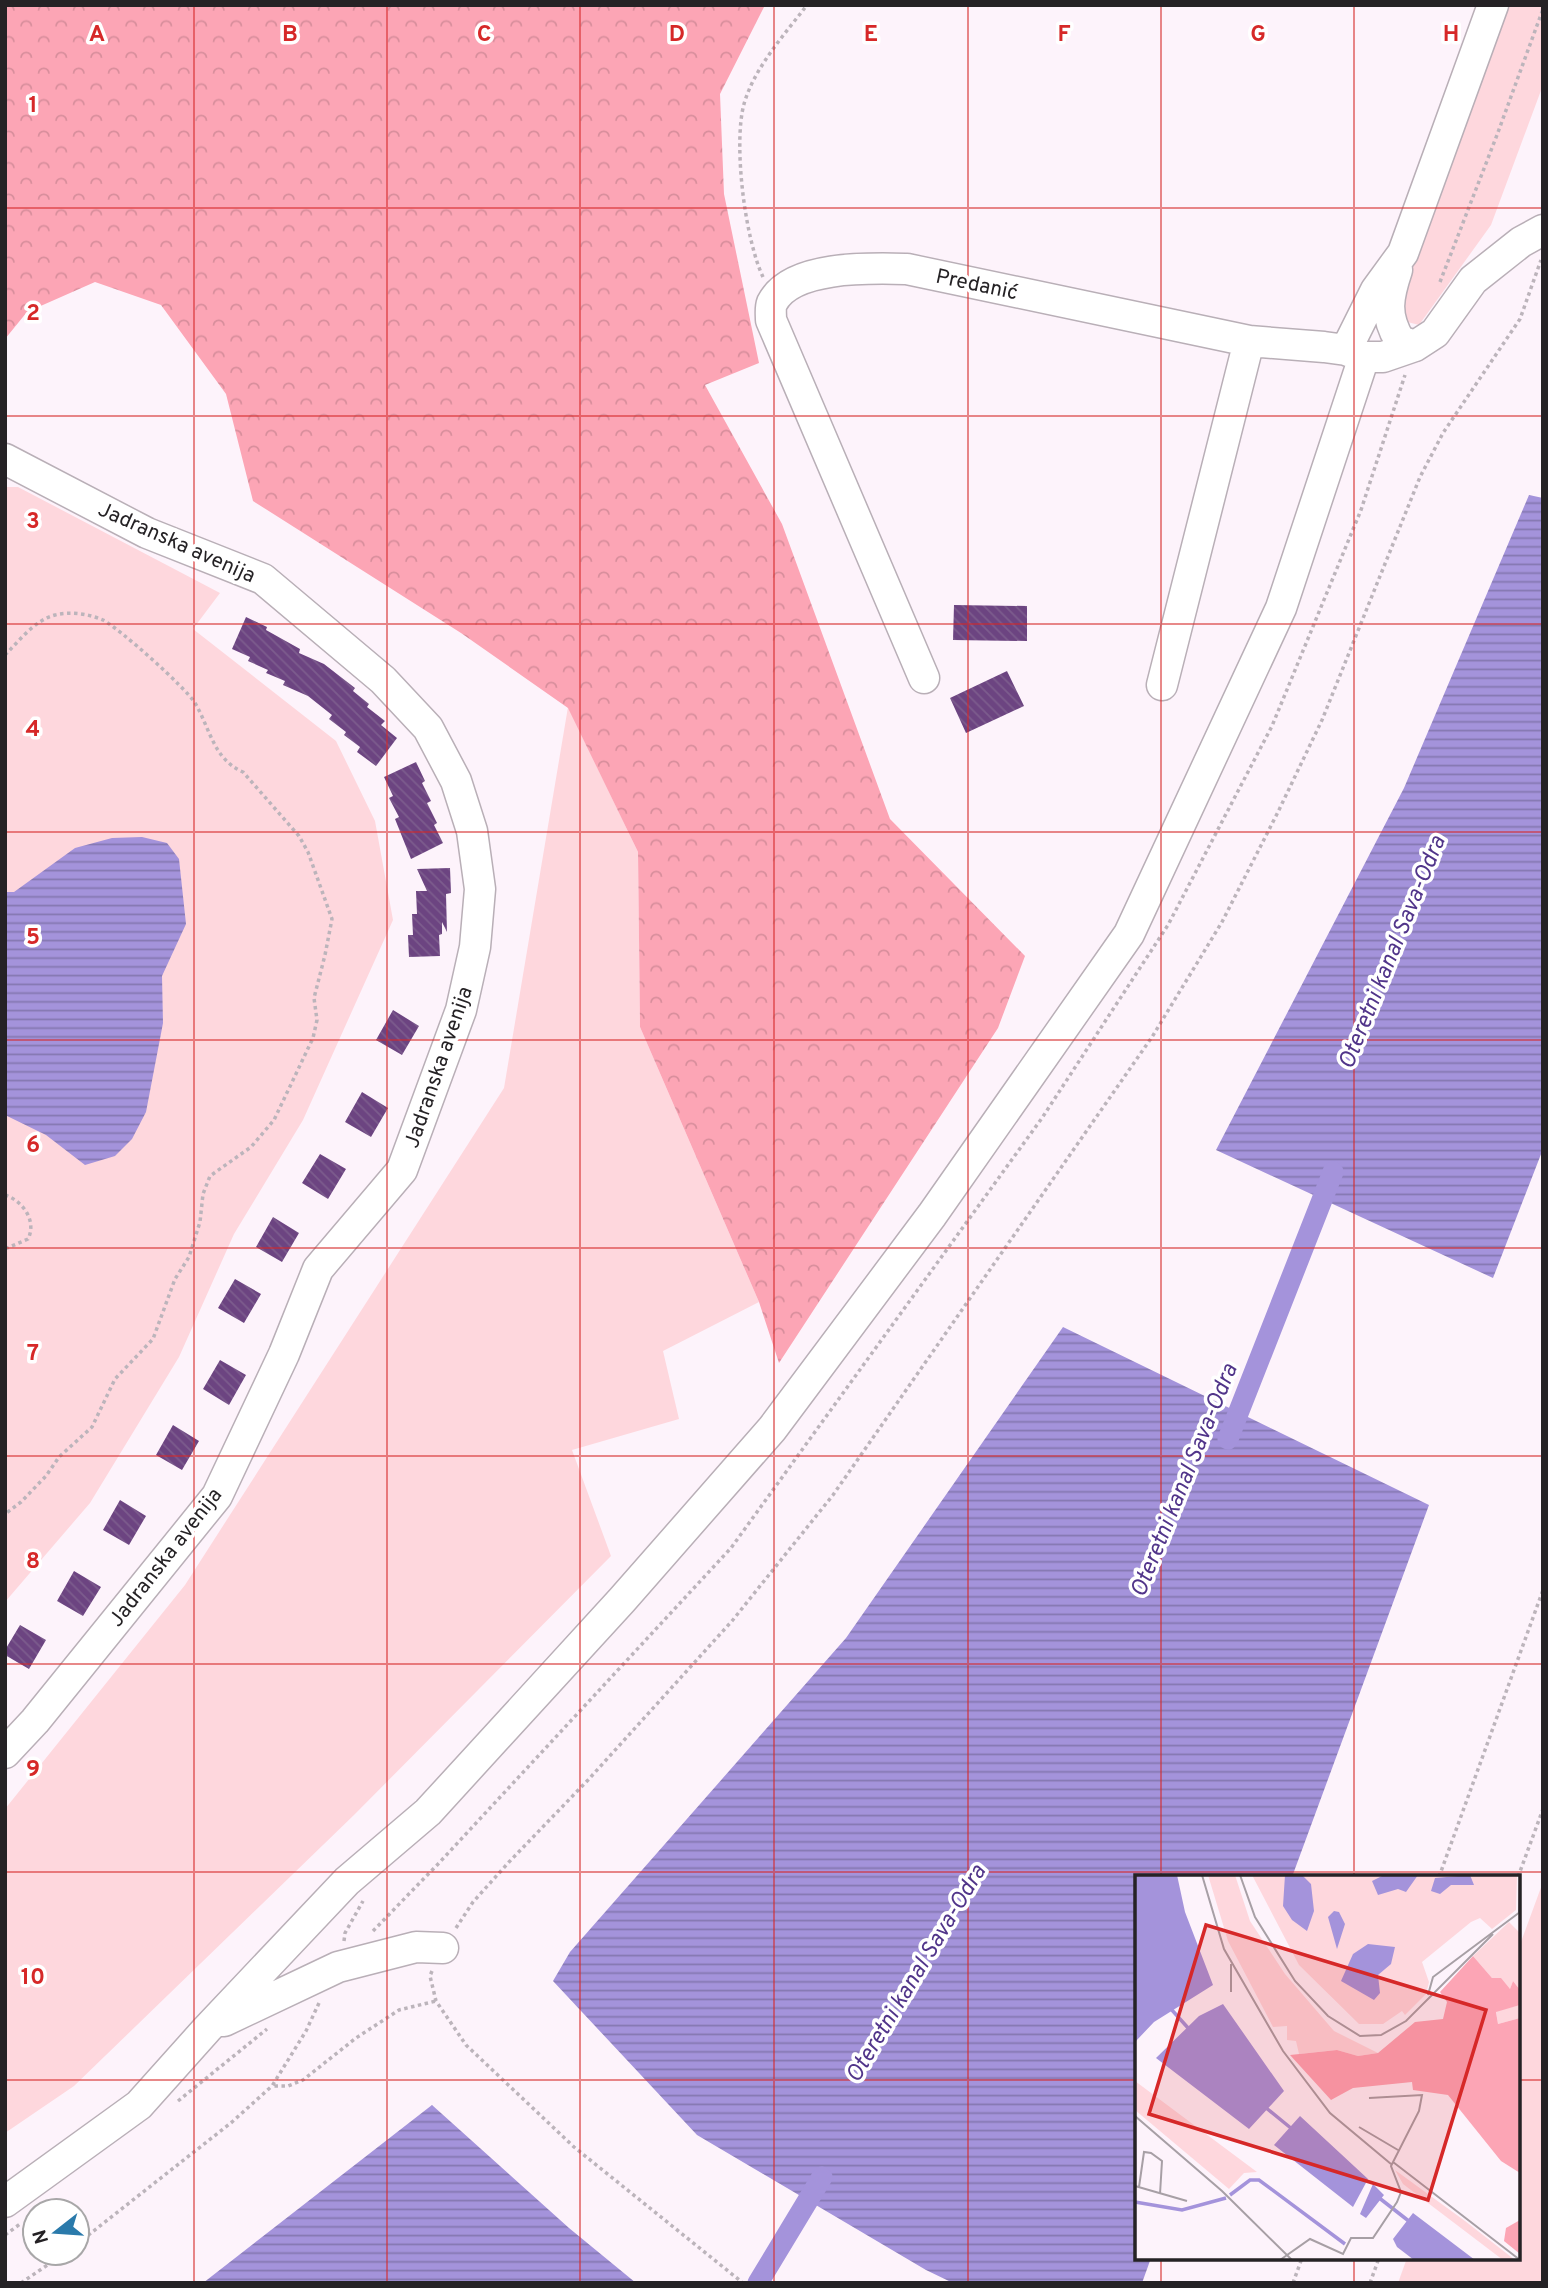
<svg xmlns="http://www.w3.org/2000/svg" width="1548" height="2288" font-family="Overpass,sans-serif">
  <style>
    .green { fill: #fed7dd }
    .forest { fill: url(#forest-crowns) }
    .water { fill: url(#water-rules) }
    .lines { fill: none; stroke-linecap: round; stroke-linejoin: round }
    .canal { stroke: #a493db; stroke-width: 21 }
    .building { fill: url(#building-back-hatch) }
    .minor-casing { stroke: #b9afb7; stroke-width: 33 }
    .path { stroke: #bcb4bb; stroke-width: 3.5; stroke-dasharray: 3.5 3.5; stroke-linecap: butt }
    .minor { stroke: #fff; stroke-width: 30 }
    .grid { fill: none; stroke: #d62828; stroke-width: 2; stroke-opacity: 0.55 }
    .labels { text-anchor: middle; stroke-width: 7; stroke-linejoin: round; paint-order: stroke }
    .street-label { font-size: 21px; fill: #252225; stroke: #fff }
    .water-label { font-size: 23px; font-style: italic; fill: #51358a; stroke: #fff }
    .inset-river { fill: none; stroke: #a493db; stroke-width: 3.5 }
    .inset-road { fill: none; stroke: #a79fa5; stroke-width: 2 }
    .view { fill: #d62828; fill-opacity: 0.15; stroke: #d62828; stroke-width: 3.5 }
    .inset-edge { fill: none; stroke: #252225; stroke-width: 3.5 }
    .grid-label { font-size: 23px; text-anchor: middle; font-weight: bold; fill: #d62828; stroke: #fff; stroke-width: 7; stroke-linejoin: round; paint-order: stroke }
  </style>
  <defs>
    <pattern id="forest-crowns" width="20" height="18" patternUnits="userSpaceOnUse" patternTransform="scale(1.75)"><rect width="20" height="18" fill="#fca5b5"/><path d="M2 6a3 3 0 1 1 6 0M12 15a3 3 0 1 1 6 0" fill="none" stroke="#d88e9c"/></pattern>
    <pattern id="water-rules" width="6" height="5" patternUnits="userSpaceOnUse" patternTransform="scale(1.75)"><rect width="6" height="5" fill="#a493db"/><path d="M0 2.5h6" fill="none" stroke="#8578b1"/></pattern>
    <pattern id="building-back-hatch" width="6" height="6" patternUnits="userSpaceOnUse" patternTransform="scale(1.75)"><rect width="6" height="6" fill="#6c4481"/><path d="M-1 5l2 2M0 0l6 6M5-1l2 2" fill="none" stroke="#7c5c8d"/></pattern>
  </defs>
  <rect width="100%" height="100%" fill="#fdf3fb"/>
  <!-- green -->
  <path class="green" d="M1508 5H1543V85L1491 225 1419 325 1400 320 1403 295Z
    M5 487H18L220 593 193 629 336 741 375 821 393 920 303 1120 234 1234 179 1357 90 1503 5 1602Z
    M568 707 638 852 640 1027 759 1302 663 1351 679 1419 572 1450 611 1556 354 1815 74 2086 5 2133V1809L185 1585 504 1088Z
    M1543 1882V2283H1398L1407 2258H1518V1950Z"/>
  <!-- forest -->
  <path class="forest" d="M5 5H765L720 94 724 194 759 363 705 385 782 524 890 819 1025 956 998 1028 779 1363 759 1302 640 1027 638 852 568 708 461 633 253 501 226 394 161 305 95 282 27 312 5 339Z"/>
  <!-- water -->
  <path class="water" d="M1529 495 1543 498V1149L1493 1278 1216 1150 1404 788Z
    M142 837 167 843 179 859 186 924 162 976 163 1023 146 1112 132 1139 115 1156 85 1165 46 1135 5 1115V892H14L75 848 112 838Z
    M1063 1327 1429 1505 1292 1877H1137V2258H1151L1142 2283H953L926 2270 697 2135 553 1981 570 1952 846 1638Z
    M432 2105 569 2228 636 2283H203Z"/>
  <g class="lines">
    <!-- canal -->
    <path class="canal" d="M1228 1439 1333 1172
      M758 2283 822 2177"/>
  </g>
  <!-- building -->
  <path class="building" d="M954 605 1027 606V641L953 640Z
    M246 617 267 627 266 630 300 649 299 653 324 664 355 688 353 691 369 704 367 707 385 721 381 725 397 738 376 766 357 752 360 747 344 735 346 732 329 719 332 715 308 696 283 685 285 681 266 673 268 670 248 661 250 657 232 649Z
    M1007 671 1024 706 966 733 950 698Z
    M416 762 425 781 422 783 431 801 427 803 437 823 434 825 443 843 411 859 395 819 399 817 389 798 393 796 384 777Z
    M450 868 451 893 446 894 447 932 442 922V934L439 935 440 956 409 957 408 935H413L412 914H417L416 891H427L417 869Z
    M393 1010 419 1026 402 1055 376 1040Z
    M362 1092 388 1108 371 1137 345 1122Z
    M320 1154 346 1169 328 1199 302 1183Z
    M273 1217 299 1233 282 1262 256 1247Z
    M235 1279 261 1294 244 1323 218 1308Z
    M220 1360 246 1375 229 1405 203 1389Z
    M173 1425 199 1441 182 1470 156 1455Z
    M120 1500 146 1516 129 1545 103 1530Z
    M74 1571 101 1587 83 1616 57 1601Z
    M20 1625 46 1640 29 1669 5 1655V1650Z"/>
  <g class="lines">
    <!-- minor casing -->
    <g class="minor-casing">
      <path id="minor" d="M1397 270C1388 297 1384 315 1400 341L1415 346
        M1346 350 1376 290 1403 253 1493 5
        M5 459 147 533 263 579 383 680 428 728 456 781 472 831 480 889 475 947 461 1010 402 1170 318 1269 284 1354 217 1496 35 1721 5 1753
        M924 678 771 320C771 314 770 308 772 303 791 265 871 268 907 269L1249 341 1324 347 1346 350 1364 357H1383L1415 346 1435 333 1473 280 1521 242 1543 230
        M1162 685 1249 341
        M224 2021 338 1967 416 1947 443 1948
        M5 2202 139 2105 207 2029 347 1881 428 1812 622 1600 772 1429 932 1215 1129 934 1281 608 1364 357"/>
    </g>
    <!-- path -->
    <path class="path" d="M763 277C745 239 733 144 744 104 754 68 785 34 807 5
      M1440 282 1497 135 1543 9
      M5 655C20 640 35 620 55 615 71 611 89 614 103 620 120 629 185 687 195 703 210 728 213 759 243 772L299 836 308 852 332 919 325 955 314 998 317 1020 313 1038 274 1120 251 1147 210 1176 203 1194 200 1222 189 1257 175 1279 153 1339 115 1379 92 1427 59 1457 46 1476 21 1502 5 1514
      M5 1195C23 1201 37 1221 28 1239L5 1249
      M1439 1877 1543 1590
      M1518 1877 1543 1809
      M456 1928 473 1902 509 1862 588 1780 732 1621 833 1495 1152 1037 1222 922 1278 812 1322 720 1420 477 1443 433 1520 319 1541 260
      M373 1931 439 1863 731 1548 1042 1118 1168 925 1272 726 1361 510 1405 375
      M344 1941 345 1933 363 1901
      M432 1971 430 1976 436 2001 466 2045 574 2147 743 2283
      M319 2003 306 2031 272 2086H288L303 2080 356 2038 399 2010 436 2001
      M178 2101 267 2029
      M5 2235 20 2224
      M77 2244 232 2122 272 2086
      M21 2283 65 2253
      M1293 2283 1302 2258
      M1370 2283 1379 2258"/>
    <!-- minor -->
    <use href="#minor" class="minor"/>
  </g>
  <!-- grid -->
  <path class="grid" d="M194 5V2283M387 5V2283M580 5V2283M774 5V2283M968 5V2283M1161 5V1877M1354 5V1877M5 208H1543M5 416H1543M5 624H1543M5 832H1543M5 1040H1543M5 1248H1543M5 1456H1543M5 1664H1543M5 1872H1543M5 2080H1137M1518 2080H1543M1161 2258V2283M1354 2258V2283"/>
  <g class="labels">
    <!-- street labels -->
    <g class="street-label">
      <text transform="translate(977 284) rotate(12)" y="7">Predanić</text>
      <text transform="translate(177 542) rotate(24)" y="7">Jadranska avenija</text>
      <text transform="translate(438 1067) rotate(-71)" y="7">Jadranska avenija</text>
      <text transform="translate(165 1557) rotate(-52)" y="7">Jadranska avenija</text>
    </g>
    <!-- water labels -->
    <g class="water-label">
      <text transform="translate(1391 952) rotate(-68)" y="8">Oteretni kanal Sava-Odra</text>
      <text transform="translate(1183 1480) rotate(-68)" y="8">Oteretni kanal Sava-Odra</text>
      <text transform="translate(915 1973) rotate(-59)" y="8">Oteretni kanal Sava-Odra</text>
    </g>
  </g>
  <!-- overview -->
  <g transform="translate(1135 1875)">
    <rect width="385" height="385" fill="#fdf3fb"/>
    <path d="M73 0H100L115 46 150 99 199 156 243 178 223 181 202 175 164 179 161 166 152 165V151L138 152 93 66ZM117 0H382L381 35 357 54 345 43 336 47 287 87 294 107 291 119 270 140 267 136 248 149H224L164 90ZM374 47 385 58V115L378 106 375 114 357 103 338 81ZM385 130V143L363 149 361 136ZM0 206 122 297 109 298 94 314 0 235ZM260 295 330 346 380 385H368L268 309Z" fill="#fed7dd"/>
    <path d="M338 81 357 103H366L375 114 378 106 385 115V130L361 137 363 149 385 143V298L366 286 313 220 278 215 277 207 218 213 196 225 155 180 202 175 223 181 243 178 280 147 308 144 312 127 305 117ZM385 345V379L369 366 371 353Z" fill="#fca5b5"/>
    <path d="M0 0H42L50 37 78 110 19 147 1 166ZM150 0H167L176 9 179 36 172 56 157 45 148 31ZM249 0H283L271 17 263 14 243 20 237 6ZM335 0 339 10H316L305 19 296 16 300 3ZM199 36 204 37 210 49 202 74 193 42ZM233 69 260 72 256 89 243 100 245 118 239 125 206 106 218 79ZM88 129 149 216 114 254 21 183 64 141ZM165 241 233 304 218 332 139 270ZM238 309 249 320 231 343 225 339ZM278 338 340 385H279L262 372 258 364Z" fill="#a493db"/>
    <path class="inset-river" d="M36 134 54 154M130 232 157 254M95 320 115 305H124L210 369M243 322 275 347M0 327 47 335 91 323"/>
    <path class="inset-road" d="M67 0 89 74 148 176 195 238 256 289M105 0 120 42 160 106 193 141 225 161 246 160 271 146 358 59M384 37 385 0M96 89V117M293 120 298 102 385 37M0 241 87 316 157 385M224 252 263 275M258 287 385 385M0 311 52 326M4 312 9 277 16 278 27 286 25 319M145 385 175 364 208 379 216 363H238L262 327 266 317 256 291 284 236 287 220 234 223"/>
    <path class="view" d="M71 50 351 135 293 325 14 239Z"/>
    <rect width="385" height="385" class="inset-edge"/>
  </g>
  <g class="grid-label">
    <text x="97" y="41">A</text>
    <text x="290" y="41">B</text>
    <text x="484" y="41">C</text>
    <text x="677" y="41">D</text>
    <text x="871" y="41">E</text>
    <text x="1064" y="41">F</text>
    <text x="1258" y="41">G</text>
    <text x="1451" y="41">H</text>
    <text x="33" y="112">1</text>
    <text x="33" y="320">2</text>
    <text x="33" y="528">3</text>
    <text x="33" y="736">4</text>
    <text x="33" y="944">5</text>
    <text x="33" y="1152">6</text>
    <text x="33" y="1360">7</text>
    <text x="33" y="1568">8</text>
    <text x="33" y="1776">9</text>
    <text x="33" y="1984">10</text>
  </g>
  <!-- border -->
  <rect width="1548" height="2288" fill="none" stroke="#252225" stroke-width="14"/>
  <!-- north arrow -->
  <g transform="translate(56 2232) rotate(253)"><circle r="33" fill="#ffffff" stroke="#a8a7a8" stroke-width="2"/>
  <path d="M0-5L12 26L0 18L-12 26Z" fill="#2a7aab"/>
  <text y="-10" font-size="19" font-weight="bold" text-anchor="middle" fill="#252225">N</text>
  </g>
</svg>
